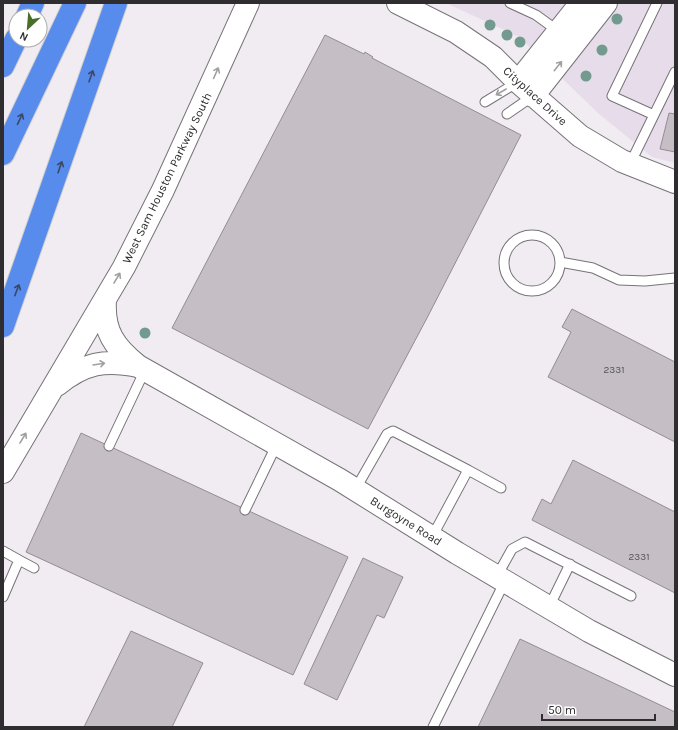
<svg xmlns="http://www.w3.org/2000/svg" width="678" height="730" font-family="Karla,sans-serif">
  <style>
    .built { fill: #e7ddea }
    .building { fill: #c5bfc5; stroke: #928d92 }
    .lines { fill: none; stroke-linecap: round; stroke-linejoin: round }
    .lane-casing { stroke: #777378; stroke-width: 11 }
    .secondary-casing { stroke: #777378; stroke-width: 24 }
    .highway-casing { stroke: #cdcdcd; stroke-width: 24 }
    .lane { stroke: #fff; stroke-width: 9 }
    .secondary { stroke: #fff; stroke-width: 22 }
    .highway { stroke: #578bec; stroke-width: 22 }
    .tree { fill: #739a8e }
    .oneway { stroke: #a1a0a1 }
    .oneway2 { stroke: #3b4968 }
    .labels { text-anchor: middle; stroke-width: 4; stroke-linejoin: round; paint-order: stroke }
    .number-label { font-size: 10px; fill: #545254 }
    .street-label { font-size: 12px; fill: #2f2d2f; stroke: #fff }
  </style>
  <rect width="100%" height="100%" fill="#f1ecf2"/>
  <!-- built -->
  <path class="built" d="M446 3H675V163L652 157 599 114 519 37Z"/>
  <!-- building -->
  <path class="building" d="M325 35 364 54 365 52 373 57 372 58 521 135 427 318 368 429 172 328Z
    M669 113 675 114V152L660 149Z
    M572 309 675 362V442L548 377 571 332 562 327Z
    M81 433 348 557 293 675 26 552Z
    M573 460 675 512V593L532 520 542 499 551 504Z
    M363 558 403 577 384 618 377 615 337 700 304 684Z
    M131 631 203 663 172 727H84Z
    M520 639 675 712V727H478Z"/>
  <g class="lines">
    <!-- lane casing -->
    <g class="lane-casing">
      <path id="lane" d="M510 3 536 15 558 31
        M485 102 518 82
        M507 114 533 96
        M654 115 612 96 657 3
        M630 164 675 72
        M504 263a28 28 0 1 1 56 0a28 28 0 1 1-56 0Z
        M560 262 593 268 619 280 645 281 675 278
        M109 446 145 370
        M468 470 501 488
        M355 490 387 434 393 431 468 470 432 537
        M245 510 277 444
        M3 551 19 560 3 597
        M19 560 34 568
        M497 576 512 549 525 542 631 596
        M549 607 570 564
        M433 727 505 581"/>
    </g>
    <!-- secondary casing -->
    <g class="secondary-casing">
      <path id="secondary" d="M398 3 456 32 493 57 518 82 580 136 622 161 675 182
        M518 82 581 3
        M533 96 606 3
        M105 300C103 331 114 347 138 366L340 480 457 553 589 631 675 675
        M57 385C84 363 105 359 138 366
        M3 472 124 267 163 190 248 3"/>
    </g>
    <!-- highway casing -->
    <g class="highway-casing">
      <path id="highway" d="M27 16 33 3
        M3 66 16 39
        M3 154 75 3
        M3 326 116 3"/>
    </g>
    <!-- lane -->
    <use href="#lane" class="lane"/>
    <!-- secondary -->
    <use href="#secondary" class="secondary"/>
    <!-- highway -->
    <use href="#highway" class="highway"/>
  </g>
  <!-- trees -->
  <g class="tree">
    <circle cx="617" cy="19" r="5.5"/>
    <circle cx="490" cy="25" r="5.5"/>
    <circle cx="507" cy="35" r="5.5"/>
    <circle cx="520" cy="42" r="5.5"/>
    <circle cx="602" cy="50" r="5.5"/>
    <circle cx="586" cy="76" r="5.5"/>
    <circle cx="145" cy="333" r="5.5"/>
  </g>
  <!-- one-way arrows -->
  <defs><path id="oneway-shaft" d="M-6 0H5M1.5-3L5.5 0L1.5 3" fill="none" stroke-width="1.6" stroke-linecap="round" stroke-linejoin="round"/></defs>
  <g class="oneway">
    <use href="#oneway-shaft" transform="translate(558 66) rotate(-51)"/>
    <use href="#oneway-shaft" transform="translate(216 73) rotate(-66)"/>
    <use href="#oneway-shaft" transform="translate(501 92) rotate(150)"/>
    <use href="#oneway-shaft" transform="translate(117 278) rotate(-59)"/>
    <use href="#oneway-shaft" transform="translate(99 364) rotate(-9)"/>
    <use href="#oneway-shaft" transform="translate(23 438) rotate(-59)"/>
  </g>
  <g class="oneway2">
    <use href="#oneway-shaft" transform="translate(91 76) rotate(-71)"/>
    <use href="#oneway-shaft" transform="translate(20 119) rotate(-65)"/>
    <use href="#oneway-shaft" transform="translate(60 167) rotate(-71)"/>
    <use href="#oneway-shaft" transform="translate(17 290) rotate(-69)"/>
  </g>
  <g class="labels">
    <!-- number labels -->
    <g class="number-label">
      <text x="614" y="373">2331</text>
      <text x="639" y="560">2331</text>
    </g>
    <!-- street labels -->
    <g class="street-label">
      <text transform="translate(535 96) rotate(42)" y="4">Cityplace Drive</text>
      <text transform="translate(167 178) rotate(-64)" y="4">West Sam Houston Parkway South</text>
      <text transform="translate(406 521) rotate(32)" y="4">Burgoyne Road</text>
    </g>
  </g>
  <!-- border -->
  <rect width="678" height="730" fill="none" stroke="#2f2d2f" stroke-width="8"/>
  <!-- north arrow -->
  <g transform="translate(28 28) rotate(206)"><circle r="19" fill="#ffffff" stroke="#acabac"/>
  <path d="M0-3L7 15L0 10L-7 15Z" fill="#486e29"/>
  <text y="-6" font-size="11" font-weight="bold" text-anchor="middle" fill="#2f2d2f">N</text>
  </g>
  <!-- scale -->
  <path d="M542 714v6h113v-6" fill="none" stroke="#2f2d2f" stroke-width="2"/>
  <text x="548" y="714" font-size="12" fill="#2f2d2f" stroke="#ffffff" stroke-width="3" paint-order="stroke">50 m</text>
</svg>
